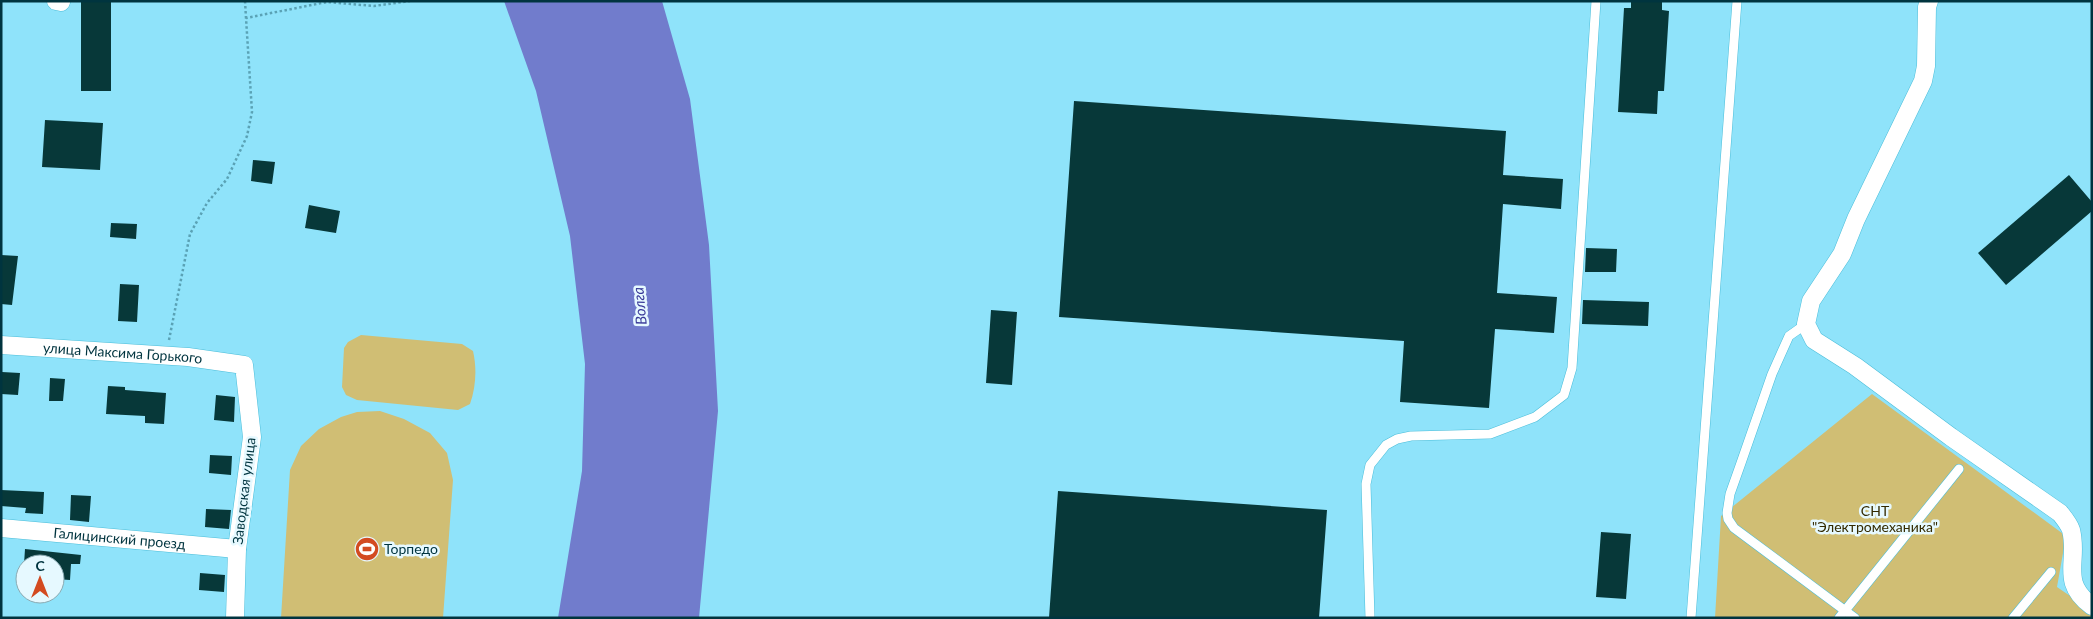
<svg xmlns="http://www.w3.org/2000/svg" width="2093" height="619" font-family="Lato,sans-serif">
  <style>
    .green { fill: #d0be74 }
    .water { fill: #717ccc }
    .building { fill: #073839 }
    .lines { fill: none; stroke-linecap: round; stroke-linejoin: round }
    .lane-casing { stroke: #4abdd9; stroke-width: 10 }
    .street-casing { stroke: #4abdd9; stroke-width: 19 }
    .path { stroke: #5aa2b5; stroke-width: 2.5; stroke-dasharray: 2.5 2.5; stroke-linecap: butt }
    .lane { stroke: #fff; stroke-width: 9 }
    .street { stroke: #fff; stroke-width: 18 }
    .labels { text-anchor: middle; stroke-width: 5; stroke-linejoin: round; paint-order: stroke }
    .street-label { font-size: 14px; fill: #00343f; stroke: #e6f9ff }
    .park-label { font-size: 14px; fill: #332a00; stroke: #e6f9ff }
    .poi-label { font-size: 14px; fill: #00343f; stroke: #e6f9ff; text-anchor: start }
    .water-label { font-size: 15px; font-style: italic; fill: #383998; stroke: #e6f9ff }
  </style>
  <rect width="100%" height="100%" fill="#8fe3fa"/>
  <!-- green -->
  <path class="green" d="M361 335 462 344 473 351C477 368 476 387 470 404L458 410 357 400 346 395 342 387 344 348 348 342Z
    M1872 394 2066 536 2057 587 2092 611V618H1715L1721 516Z
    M380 411 404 419 430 433 447 453 453 480 443 618H281L290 470 301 446 319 429 341 417 357 412Z"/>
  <!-- water -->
  <path class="water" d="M504 1H662L690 99 709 245 718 411 699 618H558L582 471 585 364 570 236 536 91Z"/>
  <!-- building -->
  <path class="building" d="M1631 1H1662V10L1669 11 1664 91H1658L1657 114 1618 112 1624 8H1631Z
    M81 2H111V91H81Z
    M1074 101 1506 131 1503 175 1563 179 1561 209 1503 204 1497 293 1557 297 1554 333 1495 329 1489 408 1400 402 1404 341 1059 317Z
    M45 120 103 123 100 170 42 167Z
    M253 160 275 162 272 184 251 181Z
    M2069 175 2092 202V211L2006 285 1978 253Z
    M309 205 340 211 336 233 305 228Z
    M111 223 137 224 136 239 110 237Z
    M1586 248 1617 249 1616 272H1585Z
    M1 255 18 256 12 305 1 304Z
    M120 284 139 285 137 322 118 321Z
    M1583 300 1649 302 1648 326 1582 324Z
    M991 310 1017 312 1012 385 986 383Z
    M2 372 20 373 18 395 1 394Z
    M50 378 65 379 63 401H49Z
    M108 386 125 387V390L166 393 164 424 145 423V416L106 414Z
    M216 395 235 397 234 422 214 420Z
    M210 455 232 456 231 475 209 473Z
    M1 490 44 492 43 514 25 513 26 508 1 506Z
    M1058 491 1327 510 1319 618H1049Z
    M71 495 91 496 89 522 70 520Z
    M206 509 231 510 229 529 205 527Z
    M1601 532 1631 534 1626 599 1596 597Z
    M25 549 81 555 80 564H71L70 580 55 579V564H24Z
    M200 573 225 575 224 592 199 590Z"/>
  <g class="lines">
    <!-- lane casing -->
    <g class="lane-casing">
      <path id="lane" d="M1806 324 1789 336 1772 374 1741 463 1730 494 1727 513 1728 519 1734 528 1855 618
        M1370 618 1366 484 1370 465 1386 445 1397 439 1411 436 1490 434 1535 417 1564 395 1572 368 1596 1
        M1691 618 1737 1
        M1839 618 1959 469
        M2013 618 2051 572"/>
    </g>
    <!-- street casing -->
    <g class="street-casing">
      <g id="street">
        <path d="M56 1 61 2"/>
        <path d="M1929 1 1927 7 1926 66 1923 81 1856 219 1842 254 1811 301 1806 324 1814 340 1855 366 1951 437 2060 513C2064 518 2069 524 2071 530 2079 561 2059 582 2092 606"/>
        <path id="s1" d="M1 345 188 357 244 365 252 437 237 549 235 618"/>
        <path id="s2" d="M1 528 237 549"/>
      </g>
    </g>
    <!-- path -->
    <path class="path" d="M245 1 246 18
      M169 340 190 234 207 203 227 179 247 136 252 112 246 18 327 2 374 6 410 1"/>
    <!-- lane -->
    <use href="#lane" class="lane"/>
    <!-- street -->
    <use href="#street" class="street"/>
  </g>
  <!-- icons -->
  <defs>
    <g id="stadium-disc" transform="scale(1.25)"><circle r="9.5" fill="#d34b21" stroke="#e6f9ff"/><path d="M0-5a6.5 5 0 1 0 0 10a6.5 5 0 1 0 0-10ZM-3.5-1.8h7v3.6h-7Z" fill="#fff"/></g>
  </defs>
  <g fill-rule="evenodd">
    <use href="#stadium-disc" x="367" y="549"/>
  </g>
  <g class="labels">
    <!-- street labels -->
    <g class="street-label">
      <text dy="5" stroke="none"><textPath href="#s1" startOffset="122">улица Максима Горького</textPath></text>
      <text transform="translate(244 491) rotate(-83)" y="5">Заводская улица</text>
      <text dy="5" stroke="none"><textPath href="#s2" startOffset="119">Галицинский проезд</textPath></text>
    </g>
    <!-- park labels -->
    <g class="park-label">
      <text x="1875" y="516">СНТ<tspan x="1875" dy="16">"Электромеханика"</tspan></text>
    </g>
    <!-- poi labels -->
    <g class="poi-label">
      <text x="384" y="554">Торпедо</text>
    </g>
    <!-- water labels -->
    <g class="water-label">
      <text transform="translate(640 306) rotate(-95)" y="5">Волга</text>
    </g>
  </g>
  <!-- border -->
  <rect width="2093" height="619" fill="none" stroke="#00343f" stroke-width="5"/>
  <!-- north arrow -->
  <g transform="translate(40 579)"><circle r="24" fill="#e6f9ff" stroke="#8aaab2"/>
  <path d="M0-4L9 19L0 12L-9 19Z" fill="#d34b21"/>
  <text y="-8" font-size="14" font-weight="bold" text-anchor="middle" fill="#00343f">С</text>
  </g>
</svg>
